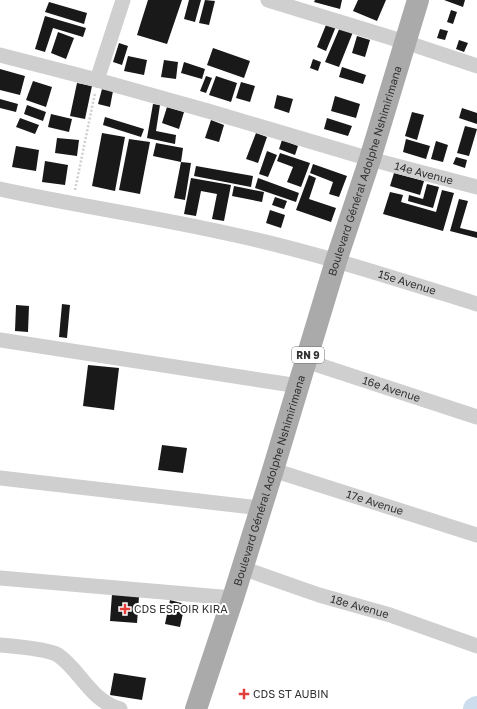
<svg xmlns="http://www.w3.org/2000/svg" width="477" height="709" font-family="'Golos Text',sans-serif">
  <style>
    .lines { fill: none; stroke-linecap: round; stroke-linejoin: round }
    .river { stroke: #cddded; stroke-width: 24 }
    .building { fill: #191919 }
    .path { stroke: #cfcfcf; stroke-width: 2.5; stroke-dasharray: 2 2; stroke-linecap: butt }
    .street { stroke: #cfcfcf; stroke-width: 15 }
    .primary { stroke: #aaa; stroke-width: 22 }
    .poi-dot { fill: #e23e3a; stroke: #fff; stroke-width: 1.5 }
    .labels { text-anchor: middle; stroke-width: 4; stroke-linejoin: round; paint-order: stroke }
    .shield { fill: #fff; stroke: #707070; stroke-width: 1 }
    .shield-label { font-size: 10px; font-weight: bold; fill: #323232 }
    .street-label { font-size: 11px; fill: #323232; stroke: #fff }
    .poi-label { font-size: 11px; fill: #323232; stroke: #fff; text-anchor: start }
  </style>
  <rect width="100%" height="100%" fill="#fff"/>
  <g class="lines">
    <!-- river -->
    <path class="river" d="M475 709 477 708"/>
  </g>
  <!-- building -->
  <path class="building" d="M148 0H182L167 44 137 35Z
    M189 0H201L195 22 184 19Z
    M205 0 215 1 209 25 199 23Z
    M315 0H342L340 9 314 2Z
    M358 0H386L377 21 353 11Z
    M444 0H465L463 7Z
    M49 2 87 13 84 24 45 12Z
    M451 10 457 12 453 24 447 22Z
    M45 16 86 28 83 37 53 28 45 52 35 49Z
    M328 20 337 24 326 51 317 47Z
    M340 27 353 32 339 67 325 62Z
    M440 29 448 31 445 40 437 38Z
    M58 32 74 38 66 59 51 53Z
    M357 36 370 40 365 57 352 53Z
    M459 40 468 43 464 52 456 49Z
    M119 43 128 46 122 65 113 62Z
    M213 48 250 61 244 78 207 65Z
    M128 56 147 60 144 75 124 71Z
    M313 59 321 62 318 71 310 68Z
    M164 60 178 62 176 79 161 77Z
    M184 62 205 69 202 79 181 73Z
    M342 67 366 75 363 84 339 77Z
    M0 69 25 76 20 95 0 90Z
    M206 76 212 78 206 93 200 91Z
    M216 76 237 83 231 102 209 95Z
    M33 81 52 87 46 107 26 100Z
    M241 82 255 86 250 102 236 98Z
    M77 83 92 86 85 119 70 116Z
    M102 89 113 91 110 107 98 104Z
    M277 95 293 99 289 113 274 108Z
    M335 96 360 104 356 118 331 111Z
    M0 99 18 104 16 112 0 108Z
    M153 104 160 105 156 131 176 135 175 144 147 138Z
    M27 105 46 112 43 121 24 114Z
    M167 107 184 112 179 129 162 123Z
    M462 108 477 113V124L459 118Z
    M412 112 424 115 417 140 405 136Z
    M51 114 72 119 69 132 48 127Z
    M105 117 144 129 141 137 103 125Z
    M20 118 39 125 35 134 16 127Z
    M327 118 352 126 348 136 324 129Z
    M211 120 224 125 219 142 205 138Z
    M465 126 477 129 469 156 457 153Z
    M102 133 125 137 115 191 92 186Z
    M256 133 267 137 258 163 246 159Z
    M57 138 79 140 77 156 55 153Z
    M129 139 150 142 140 194 119 190Z
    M406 139 430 146 426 159 403 152Z
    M282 140 298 146 295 155 279 149Z
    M436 141 448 145 443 162 431 159Z
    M156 143 183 148 181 162 153 156Z
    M16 146 39 150 36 171 12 167Z
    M267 151 277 155 268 177 259 174Z
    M280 153 310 163 301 187 287 182 293 167 277 161Z
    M456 157 467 160 465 168 453 164Z
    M45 161 68 165 65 185 42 182Z
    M181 162 191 163 185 200 174 198Z
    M313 164 347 176 339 197 329 194 333 182 310 173Z
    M196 166 253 176 251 187 194 176Z
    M394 173 424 181 420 195 390 186Z
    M309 175 316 178 309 199 336 208 331 222 296 210Z
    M191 178 231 185 224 221 212 219 217 194 201 191 196 216 184 214Z
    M258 178 299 193 296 202 255 188Z
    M427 184 439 187 433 208 408 201 409 195 423 199Z
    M234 186 264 192 262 202 232 196Z
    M442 190 454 193 443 231 383 214 390 192 403 195 401 202 436 212Z
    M275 197 287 201 284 209 272 205Z
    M459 199 468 201 460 228 477 232V238L450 231Z
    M270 210 285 215 281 228 266 223Z
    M62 304 70 305 67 338 59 337Z
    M16 305 29 306 28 332 15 331Z
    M88 365 119 368 114 410 83 406Z
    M162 445 187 448 183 473 158 470Z
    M112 594 139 597 137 623 110 621Z
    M170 600 185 604 180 627 165 624Z
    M114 673 146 678 142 700 110 695Z"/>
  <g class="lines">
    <!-- path -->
    <path class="path" d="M75 190 95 93"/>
    <!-- street -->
    <g class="street">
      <path d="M268 0 405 42 477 66"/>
      <path id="s1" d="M0 55 97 80 208 111 370 159 477 187"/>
      <path d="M97 80 123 0"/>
      <path id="s2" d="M0 189C78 206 157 217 235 235 317 253 397 279 477 304"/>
      <path d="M0 340 299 386"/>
      <path id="s3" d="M306 361 477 417"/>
      <path id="s4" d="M273 470 477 535"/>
      <path d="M0 478 261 508"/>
      <path id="s5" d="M242 568 319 595 390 615 477 646"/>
      <path d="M0 578 233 598"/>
      <path d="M0 645C12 646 48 649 58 655 81 671 90 700 120 709"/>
    </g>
    <!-- primary -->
    <path class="primary" id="s6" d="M196 709 233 598 273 470 336 261 370 159 418 0"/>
  </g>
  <!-- markers -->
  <g class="poi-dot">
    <path d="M123 603h4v4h4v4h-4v4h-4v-4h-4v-4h4z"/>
    <path d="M242 688h4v4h4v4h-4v4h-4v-4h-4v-4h4z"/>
  </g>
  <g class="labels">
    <!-- shield labels -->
    <rect class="shield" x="292" y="347" width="32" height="16" rx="3"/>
    <g class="shield-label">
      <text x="308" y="359">RN 9</text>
    </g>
    <!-- street labels -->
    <g class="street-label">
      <text dy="4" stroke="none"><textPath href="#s6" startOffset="564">Boulevard Général Adolphe Nshimirimana</textPath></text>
      <text dy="4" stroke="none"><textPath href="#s1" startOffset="440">14e Avenue</textPath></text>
      <text dy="4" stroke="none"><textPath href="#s2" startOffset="418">15e Avenue</textPath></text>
      <text dy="4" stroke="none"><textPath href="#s3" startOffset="90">16e Avenue</textPath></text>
      <text dy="4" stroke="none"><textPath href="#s6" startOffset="240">Boulevard Général Adolphe Nshimirimana</textPath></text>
      <text dy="4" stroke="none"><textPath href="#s4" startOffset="107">17e Avenue</textPath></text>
      <text dy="4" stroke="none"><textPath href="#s5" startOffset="124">18e Avenue</textPath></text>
    </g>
    <!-- poi labels -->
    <g class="poi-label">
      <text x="134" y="613">CDS ESPOIR KIRA</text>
      <text x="253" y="698">CDS ST AUBIN</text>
    </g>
  </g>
</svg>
